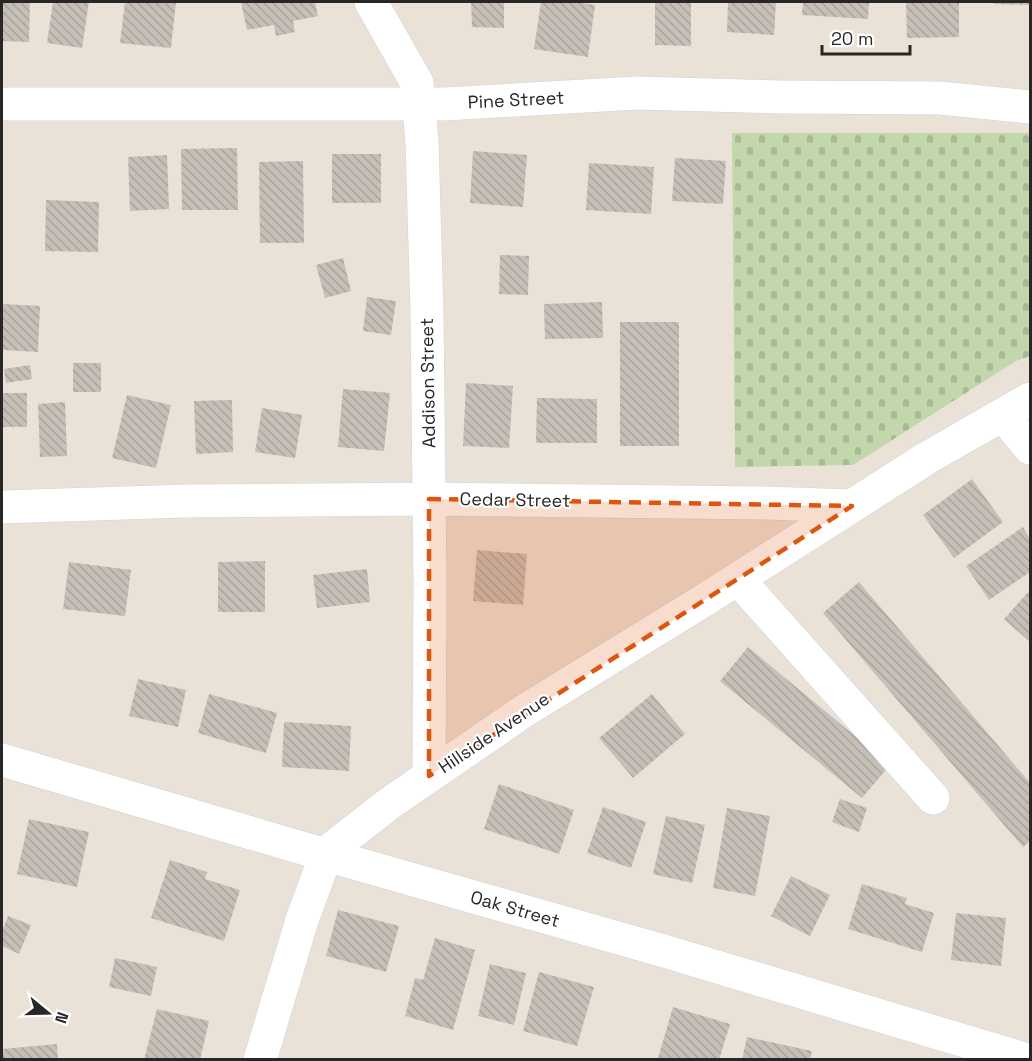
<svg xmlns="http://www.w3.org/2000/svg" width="1032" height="1061" font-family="'Space Grotesk',sans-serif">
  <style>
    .cemetery { fill: url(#cemetery-stones) }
    .building { fill: url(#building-back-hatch) }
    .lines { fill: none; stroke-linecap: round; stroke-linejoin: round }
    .minor-casing { stroke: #cdd2e2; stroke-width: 34 }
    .minor { stroke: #fff; stroke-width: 33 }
    .marked { fill: #de560d; fill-opacity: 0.2; stroke: #de560d; stroke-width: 4.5; stroke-dasharray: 12 8; stroke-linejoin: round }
    .labels { text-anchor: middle; stroke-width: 4.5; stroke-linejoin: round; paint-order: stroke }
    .street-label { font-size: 18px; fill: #272727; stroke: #fff }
  </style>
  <defs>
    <pattern id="cemetery-stones" width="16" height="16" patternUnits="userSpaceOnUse" patternTransform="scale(1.5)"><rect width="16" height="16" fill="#c3d7ad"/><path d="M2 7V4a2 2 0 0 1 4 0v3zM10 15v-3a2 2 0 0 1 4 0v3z" fill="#a8b995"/></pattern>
    <pattern id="building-back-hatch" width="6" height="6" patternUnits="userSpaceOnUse" patternTransform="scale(1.5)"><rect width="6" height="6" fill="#c6bfb7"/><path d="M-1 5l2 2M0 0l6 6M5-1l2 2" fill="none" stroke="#aaa49d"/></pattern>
  </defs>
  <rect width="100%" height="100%" fill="#ebe2d7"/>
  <!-- cemetery -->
  <path class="cemetery" d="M732 133H1030V356L1016 361 853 465 735 467Z"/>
  <!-- building -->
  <path class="building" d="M2 2H30L29 42 2 41Z
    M53 2H89L82 48 47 43Z
    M125 2H176L171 48 120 43Z
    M241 2H315L318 16 293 21 295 32 276 36 274 25 247 30Z
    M471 2H504V28L472 27Z
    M541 2H574L595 5 588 57 534 49Z
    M655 2H691V46L655 45Z
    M728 2H776L774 35 727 32Z
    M803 2H869L868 19 802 15Z
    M906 2H959V37L907 38Z
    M994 2H1030V5L994 4Z
    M237 148 238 210H182L181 149Z
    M473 151 527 155 523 207 470 203Z
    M332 154H381V203H332Z
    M167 155 169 209 130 211 128 157Z
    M675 158 726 161 723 204 672 201Z
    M303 161 304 243H260L259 162Z
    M589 163 654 167 651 214 586 210Z
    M46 200 99 202 98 252 45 251Z
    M500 255 529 256 528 295 499 294Z
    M343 258 351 291 325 298 316 265Z
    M367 297 396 301 391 335 363 331Z
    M602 302 603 338 545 339 544 304Z
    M2 304 40 306 38 352 2 350Z
    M620 322H679V446H620Z
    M73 363H101V392H73Z
    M30 365 32 379 6 383 4 369Z
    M466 383 513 386 509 448 463 446Z
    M343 389 390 393 384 451 338 447Z
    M2 393H27V427H2Z
    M127 395 171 405 156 468 112 458Z
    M537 398 597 399V443H536Z
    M232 400 233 452 196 454 194 401Z
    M65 402 67 456 40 457 38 404Z
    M262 408 302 415 295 458 255 452Z
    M972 479 1003 522 954 558 923 515Z
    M1023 527 1030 539V572L989 600 966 566Z
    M477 550 527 554 523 605 473 601Z
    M265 561V612H218V562Z
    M69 562 131 570 125 616 63 609Z
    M367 569 370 602 317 608 313 575Z
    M859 582 1030 783V841L1023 847 823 613Z
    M1030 590V642L1004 619Z
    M748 647 890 765 862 798 720 681Z
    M138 679 186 690 178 727 129 716Z
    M209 694 277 713 266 753 198 733Z
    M652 694 685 734 633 778 599 738Z
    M284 722 351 726 349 771 282 767Z
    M499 784 574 810 559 854 484 829Z
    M840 799 867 808 859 832 832 822Z
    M603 807 646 822 631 868 587 853Z
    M727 808 770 816 755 896 713 888Z
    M666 816 705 825 692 883 653 874Z
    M29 819 89 832 77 887 17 874Z
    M170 860 207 872 205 879 240 890 224 941 151 918Z
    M791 876 830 895 810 936 771 916Z
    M862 884 907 898 905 904 934 913 922 952 848 929Z
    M338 910 399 926 386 972 326 956Z
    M956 913 1006 918 1001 966 951 960Z
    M8 916 31 925 19 954 2 946V932Z
    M435 938 475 950 453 1030 405 1016 415 978 423 980Z
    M115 958 157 967 151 996 109 987Z
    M490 964 526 973 514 1025 478 1016Z
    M539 972 594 987 577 1046 523 1031Z
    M673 1007 730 1024 719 1060H664L658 1058Z
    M157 1009 209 1021 200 1060H144Z
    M747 1037 812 1051 810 1060H742Z
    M57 1044 58 1060H2V1049Z"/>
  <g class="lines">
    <!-- minor casing -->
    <g class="minor-casing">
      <path id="minor" d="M371 2 417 83 422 142 427 313 430 584 429 776
        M2 104H445L637 93 783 97 940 98 1030 107
        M1003 415 1030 448
        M2 507 186 501 429 499 766 503 852 506 927 458 1030 399
        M738 579 933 798
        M2 760 326 855 664 951 1028 1060
        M260 1060 302 920 327 852 390 803 524 711 706 599 852 506"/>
    </g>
    <!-- minor -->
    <use href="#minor" class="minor"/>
  </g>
  <!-- marked area -->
  <path class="marked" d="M429 499 852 506 429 776Z"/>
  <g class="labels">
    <!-- street labels -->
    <g class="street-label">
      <text transform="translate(516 100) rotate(-3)" y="6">Pine Street</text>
      <text transform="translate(428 383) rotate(-91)" y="6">Addison Street</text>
      <text transform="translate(515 500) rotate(1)" y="6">Cedar Street</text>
      <text transform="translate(494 733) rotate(-34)" y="6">Hillside Avenue</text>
      <text transform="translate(515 909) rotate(16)" y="6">Oak Street</text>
    </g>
  </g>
  <!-- border -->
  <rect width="1032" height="1061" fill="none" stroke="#272727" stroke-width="6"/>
  <!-- north arrow -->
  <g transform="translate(48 1013) rotate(109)" stroke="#ffffff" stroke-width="4.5" paint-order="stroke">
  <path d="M0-4.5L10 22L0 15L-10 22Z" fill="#272727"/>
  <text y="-9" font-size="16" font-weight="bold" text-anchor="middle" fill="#272727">N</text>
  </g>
  <!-- scale -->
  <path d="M822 45v9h88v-9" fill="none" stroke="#272727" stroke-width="3"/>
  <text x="831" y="45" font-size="18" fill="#272727" stroke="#ffffff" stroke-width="4.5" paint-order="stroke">20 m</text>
</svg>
